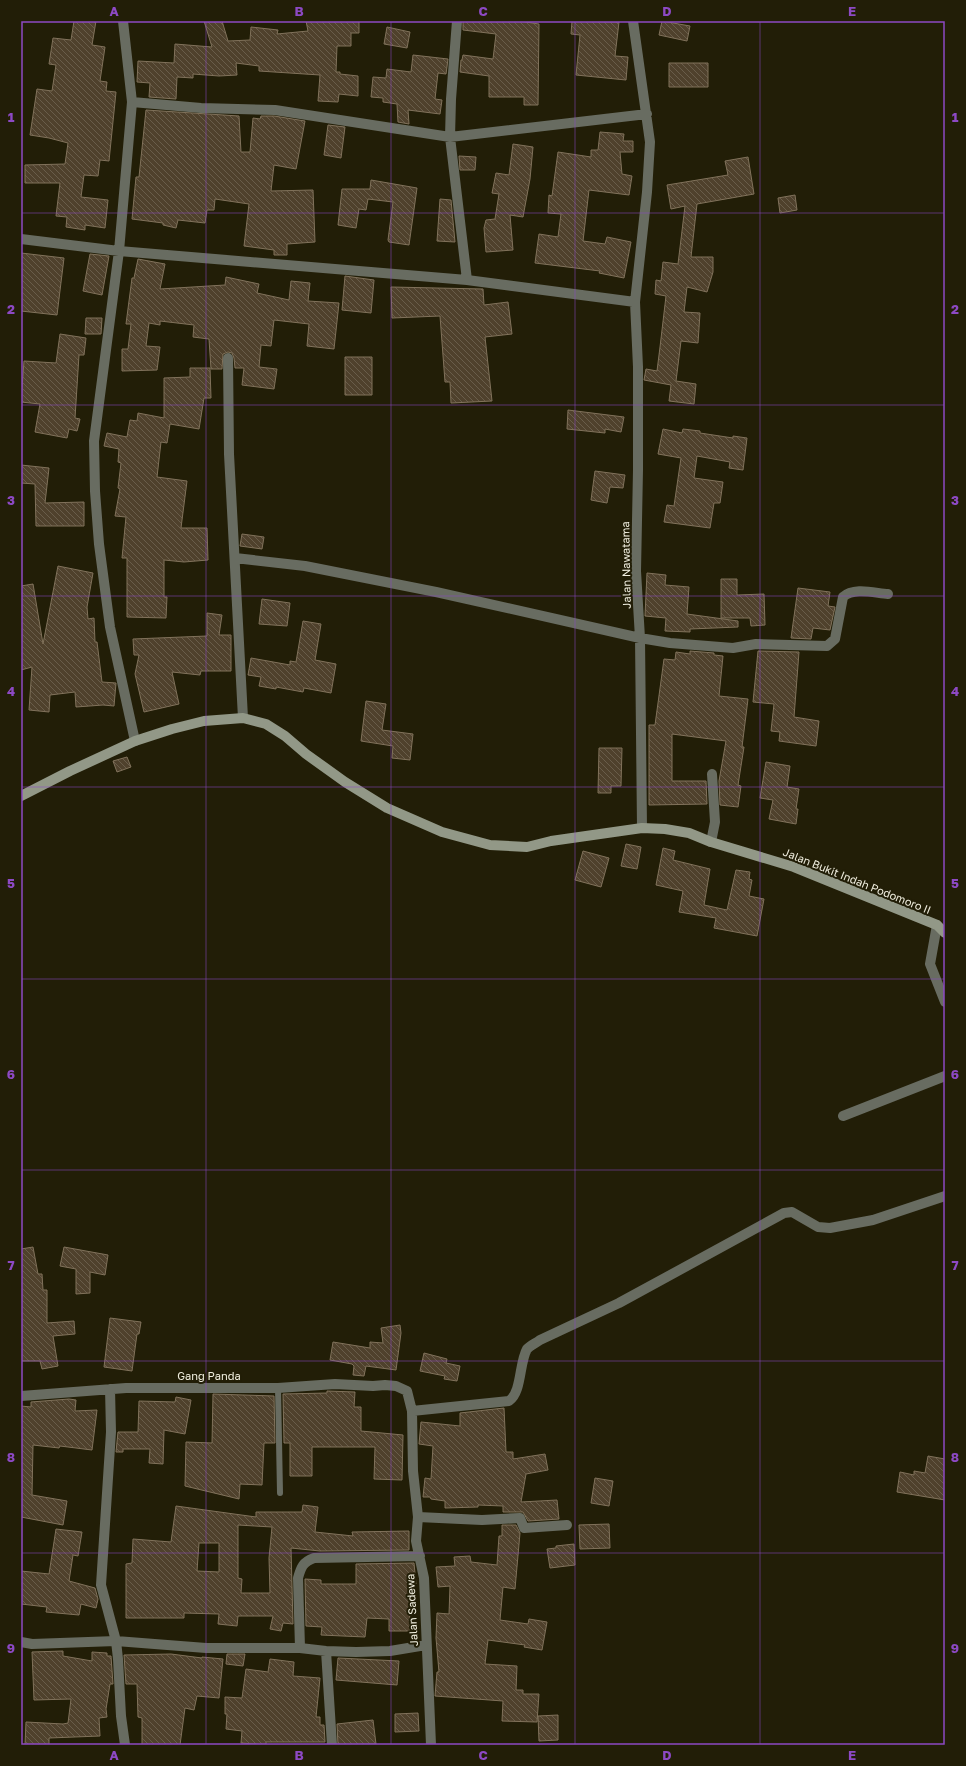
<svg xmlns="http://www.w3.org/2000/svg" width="966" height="1766" font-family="'Golos Text',sans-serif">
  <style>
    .building { fill: url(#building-back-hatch); stroke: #81725b; fill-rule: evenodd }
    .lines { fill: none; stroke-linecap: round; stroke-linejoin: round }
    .lane { stroke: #686c61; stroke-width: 6 }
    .street { stroke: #686c61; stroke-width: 10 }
    .secondary { stroke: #929887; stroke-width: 10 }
    .grid { fill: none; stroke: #8d49c4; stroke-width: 1; stroke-opacity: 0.55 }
    .labels { text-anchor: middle; stroke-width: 4; stroke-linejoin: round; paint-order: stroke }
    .street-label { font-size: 11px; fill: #f0eedf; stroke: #221e07 }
    .neatline { fill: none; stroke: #8d49c4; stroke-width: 1.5 }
    .grid-label { font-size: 13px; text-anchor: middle; font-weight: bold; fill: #8d49c4 }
  </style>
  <defs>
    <pattern id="building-back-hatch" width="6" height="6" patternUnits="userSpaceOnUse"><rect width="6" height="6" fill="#4f412c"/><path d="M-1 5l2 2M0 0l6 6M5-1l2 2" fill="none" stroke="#695d4a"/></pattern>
  </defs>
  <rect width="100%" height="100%" fill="#221e07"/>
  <!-- building -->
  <path class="building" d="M74 21H96L92 45 105 47 100 81 107 82 106 91 116 92 109 161 100 160 98 176 84 175 81 197 108 200 105 228 85 225V230L66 227 67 217 56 216 60 183H25V165L65 164 68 143 49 138 30 135 37 89 52 91 56 65 49 64 53 38 71 40Z
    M204 21H222L228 41 250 40 251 27 278 30 277 34 308 31 306 21H359V33H351V46H337L336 72H340V74L358 76V96L339 94 338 102 318 101 320 75 259 71V66L236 63 237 75 219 76 193 74V78L177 77 176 99 149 97 150 83 137 82 138 61 174 63 175 44 212 47Z
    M463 21H519L539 24 538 105H524V97H489V76L460 72 461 60H462L463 55 493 59 496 34 463 30Z
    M572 21 619 22 615 56 628 57 626 80 576 75 580 35 571 34Z
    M662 21 690 26 687 41 659 35Z
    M387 27 410 32 407 48 384 44Z
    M413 55 448 59 446 74 438 73 435 99 442 100 440 114 408 110 409 124 398 122 397 104 383 102V98L371 97 373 77 386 78 387 69 411 72Z
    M669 63H708V87H669Z
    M146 110 239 116 241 152H250L253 118 260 119 261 116H274L305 121 296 169 274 165 271 191 313 190 315 242 287 244V255H274V250L244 246 249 204 215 199 214 210H207L205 223 178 220 176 228 163 225V223L132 219 136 177H139Z
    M328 125 345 127 341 158 324 155Z
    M600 132 624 134 623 141H633V152H620L622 174 632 176 629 195 589 190 583 241 605 244 607 237 631 242 624 278 599 273 600 271 535 263 539 234 558 237 561 214 548 213 549 195 552 196 558 152 591 157V150H598Z
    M513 144 533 147 530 179 523 217 510 215 513 250 486 252 484 228 486 220 495 219 499 194 492 193 496 173 509 175Z
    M459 156 476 157 475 170H460Z
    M748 157 754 194 697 204 691 257H713V272L707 292 687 287 684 312 700 313 698 343 681 341 676 381 696 384 694 404 669 401 671 385 644 380 646 369 657 371 660 347 666 296 655 294 656 280 661 281 663 262 678 264 685 206 671 209 667 185 728 175 725 161Z
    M371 180 417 188 409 245 389 242 388 240 393 202 368 199 366 210 359 209 356 228 338 225 342 189H370Z
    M795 195 797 210 780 213 778 198Z
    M440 199 451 200 455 242 437 241Z
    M21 253 64 258 57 315 21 311Z
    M90 254 109 256 102 295 83 291Z
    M138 259 165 264 160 289 225 285 226 277 259 284 257 293 289 300 291 281 310 283 308 301 339 303 334 349 307 346 309 324 274 320 271 346 261 345 259 367 277 369 274 389 242 385 244 368H235L234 358 232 353 228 352 223 354 222 369H211L209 339 193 337 194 325 160 321V325L149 323 146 346 160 347 157 370 122 371V349H128L131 324H126L132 278H134Z
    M345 276 374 280 371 313 342 310Z
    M391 287 483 289 484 305 508 302 512 334 485 337 492 401 451 403 450 382H445L440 316 392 318Z
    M86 318H102L101 334H85Z
    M60 334 86 338 84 355H79L75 418 80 419 77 431 69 429 67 438 35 432 40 404 21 402 24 361 56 363Z
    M345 357H372V395H345Z
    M190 368H210L211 398H204L199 429 170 424 167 443 161 442 157 477 187 481 181 528H207L208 560 184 562 164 560V597H167L166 618 127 617V558H122L126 517 115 516 120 489 118 488 121 463 118 462 119 449 104 446 107 433 127 437 130 420 137 421 138 413 164 418V378L190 377Z
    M568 410 624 417 621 432 605 429V433L567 429Z
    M663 429 682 433 683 429 700 431V433L733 438V436L747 438 743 470 729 468 730 462 697 456 694 478 723 482 720 503H714L710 528 664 522 667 505 674 506 681 458 658 454Z
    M21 465 49 468 45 503 84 502V526H36L35 484 21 483Z
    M595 471 625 475 623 488 610 487 607 503 591 500Z
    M242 534 264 537 262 549 240 546Z
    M58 566 93 573 87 607 88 619 94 618 95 642H97L102 682 116 683 114 706 103 705 76 707 75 692 50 695 49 712 29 710 32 667 21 670V586L33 584 43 644Z
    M647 573 666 575 665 585 689 587 687 614 738 621V627L690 629V632L665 631 666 618 645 616Z
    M721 579H737V595L764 594 765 625 751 626 750 618H721Z
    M798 588 830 592 828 606 835 607 830 630 813 628 811 639 791 638Z
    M262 599 290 603 287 626 259 624Z
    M207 613 222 615 219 635H231V671H201L200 675 172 672 179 704 144 712 135 674 139 655H134L133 639 207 636Z
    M303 621 321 624 315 660 336 664 331 693 304 688 303 692 276 687V689L259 686 261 677 248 675 251 658 290 665V661L296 662Z
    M690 651 714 653V655L723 656 719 696 748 699 742 747H744L738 785 741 786 738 807 720 805 719 781 726 741 672 734V781H706L707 804 649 805V725H655L664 659 675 660 676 652 690 654Z
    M758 651 799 652 794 717 819 721 816 746 779 741 780 732 771 731 774 704 753 702Z
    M366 701 386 704 382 730 413 734 410 760 392 758 393 746 361 741Z
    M599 748H622L621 786H611V793H598Z
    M127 757 131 767 117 772 113 761Z
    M766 762 790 766 787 787 799 789 796 809H798L796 824 769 819 773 800 760 798Z
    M626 844 641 847 637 869 621 866Z
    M663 848 675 851 673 860 710 869 704 905 727 910 736 870 750 872 749 879 752 880 749 896 764 899 757 936 714 928 716 918 679 912 683 891 656 885Z
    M583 851 609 858 601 887 575 880Z
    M33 1247 38 1274H42L43 1290H47V1323L74 1321 75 1334 53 1336 58 1366 42 1369 40 1361H21V1249Z
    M64 1247 108 1255 105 1275 90 1272V1293L76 1294V1269L60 1266Z
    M110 1318 141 1322 139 1334H137L132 1371 104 1367Z
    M400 1325 401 1333 396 1370 366 1366 364 1376 353 1375 354 1366 352 1364 330 1360 333 1342 370 1348V1342L383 1343 381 1328Z
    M424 1353 447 1359 446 1363 460 1366 457 1381 444 1379 445 1376 420 1371Z
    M327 1391 355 1392 354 1407H361V1431L403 1435 402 1480 374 1479 375 1447H312V1476H290V1443H284L283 1394 327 1393Z
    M213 1394 274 1396 275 1443H264L262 1485 240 1484 239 1499 185 1486 186 1442 212 1443Z
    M176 1397 191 1400 185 1434 164 1430 163 1464 149 1463 150 1449H123V1452H116L118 1432H138L139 1401 175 1402Z
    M69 1399 76 1400 75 1411 97 1410 92 1450 60 1446 59 1448 33 1445 32 1495 67 1501 63 1525 21 1517V1406L31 1407V1402Z
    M504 1408 506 1452H513V1459L545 1454 548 1470 526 1474 521 1502 557 1500 559 1519 528 1521 523 1512H503V1506L478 1505V1507L445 1508V1501L431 1499 430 1497H423L425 1478 431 1479 433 1446 419 1444 421 1422 460 1426V1413Z
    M928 1456 945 1459V1500L897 1492 900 1472 914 1475V1471L925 1473Z
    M595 1478 613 1481 609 1506 591 1503Z
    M303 1505 318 1507 315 1532 353 1536 352 1532 409 1531V1550L320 1551 291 1548 293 1624 283 1623 281 1631 270 1629 273 1616H238L237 1626 218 1624 219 1614 184 1613V1618H126V1564L132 1563 133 1539 171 1542 176 1506 256 1517V1512H302ZM238 1525 272 1527 269 1558 270 1593H241L242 1579 238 1578ZM199 1543H219V1572L197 1571Z
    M609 1524 610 1548 580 1549 579 1525Z
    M502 1525H516L520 1533 515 1589 503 1587 500 1620 528 1624 529 1619 547 1622 542 1650 524 1647 525 1645 488 1640 485 1664 517 1666 516 1690H523V1694H539L537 1722 502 1721 503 1701 435 1696 437 1672H439L436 1638 437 1613 449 1614 450 1586 438 1587 436 1567 455 1566 454 1557 470 1556 471 1562 497 1565 499 1536H502Z
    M56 1529 82 1532 78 1556 73 1555 69 1581 95 1588 98 1599 96 1608 81 1604 79 1615 46 1612 47 1607 21 1604V1571L49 1574Z
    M574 1544 575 1565 550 1568 547 1549 556 1548V1546Z
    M414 1563 416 1584H409L410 1631H389V1619L367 1618 365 1637 321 1635 322 1627 306 1626 305 1579 321 1580V1584H356V1564Z
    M63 1651V1656L92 1661V1652L107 1653V1656H111L113 1684H110L106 1709 107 1717 99 1718 100 1736 49 1738V1745H25L26 1722 63 1724 68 1723 71 1699 34 1700 32 1652Z
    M171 1654 202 1658V1657L223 1659 219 1698 197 1696 194 1710 185 1708 180 1745H142V1718L138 1717 137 1684H126L124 1655Z
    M227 1654H245L243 1666 226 1664Z
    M338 1658 399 1661 397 1685 336 1680Z
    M270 1659 294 1662 293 1676 320 1678 316 1717H320V1725H324L325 1742H266V1745L241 1743 242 1731 226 1729 227 1714H225V1697L242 1698 246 1669 268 1672Z
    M418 1713 419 1731 395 1732V1714Z
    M558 1715V1740L539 1741 538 1716Z
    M373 1720 376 1744 338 1745 337 1724Z"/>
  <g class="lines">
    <!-- lane -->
    <path class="lane" d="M278 1388 280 1493"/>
    <!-- street -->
    <path class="street" d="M123 21 132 102 119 251 94 441 95 491 99 544 110 627 135 741
      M457 21 451 99 450 137 467 280
      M633 21 650 142 647 192 635 302 638 367V470L636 571 640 638 642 828
      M132 102 201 108 275 110 450 137 647 114
      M21 239 119 251 467 280 635 302
      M228 358 229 454 243 718
      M235 558 305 566 436 592 640 638 670 643 733 648 756 644 827 646 835 639 843 597C854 587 874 593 888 594
      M711 842 715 822 712 774
      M937 925 930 964 945 1002
      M843 1116 945 1076
      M110 1389 111 1432 101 1585 116 1641 118 1659 121 1716 125 1745
      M21 1396 126 1388H278L335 1384 373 1386 385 1385 396 1386 407 1391 412 1411 413 1471 418 1517 416 1541 424 1578 431 1745
      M412 1411 509 1401C522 1392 519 1363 527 1349 530 1346 536 1343 540 1340L619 1303 784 1213 792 1212 818 1227 830 1228 873 1220 945 1196
      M418 1517 482 1520 520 1518 524 1528 567 1525
      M21 1642 32 1644 116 1641 206 1648H300L326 1651 356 1652 390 1651 426 1645
      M300 1648 298 1578C301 1567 303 1562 314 1558L420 1556
      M326 1651 332 1745"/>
    <!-- secondary -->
    <path class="secondary" d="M21 796 70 771 135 741 172 729 204 721 243 718 266 724 285 736 306 754 345 782 387 808 442 832 490 845 527 847 551 841 642 828 665 829 689 833 711 842 794 867 937 925 945 933"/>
  </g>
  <!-- grid -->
  <path class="grid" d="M206 21V1745M391 21V1745M575 21V1745M760 21V1745M21 213H945M21 405H945M21 596H945M21 787H945M21 979H945M21 1170H945M21 1361H945M21 1553H945"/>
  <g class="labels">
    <!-- street labels -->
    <g class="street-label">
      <text transform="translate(626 565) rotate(-91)" y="4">Jalan Nawatama</text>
      <text transform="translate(857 881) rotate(22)" y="4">Jalan Bukit Indah Podomoro II</text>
      <text x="209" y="1380">Gang Panda</text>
      <text transform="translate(412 1610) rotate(-93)" y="4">Jalan Sadewa</text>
    </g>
  </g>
  <!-- border -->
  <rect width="966" height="1766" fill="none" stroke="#221e07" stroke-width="44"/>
  <rect x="22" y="22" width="922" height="1722" class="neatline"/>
  <g class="grid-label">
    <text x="114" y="16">A</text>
    <text x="299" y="16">B</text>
    <text x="483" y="16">C</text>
    <text x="667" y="16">D</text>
    <text x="852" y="16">E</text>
    <text x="11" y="122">1</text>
    <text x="955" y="122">1</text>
    <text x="11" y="314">2</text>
    <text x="955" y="314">2</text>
    <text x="11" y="505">3</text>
    <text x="955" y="505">3</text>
    <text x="11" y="696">4</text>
    <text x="955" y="696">4</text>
    <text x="11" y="888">5</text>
    <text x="955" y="888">5</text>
    <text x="11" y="1079">6</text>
    <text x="955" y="1079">6</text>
    <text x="11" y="1270">7</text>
    <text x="955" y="1270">7</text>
    <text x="11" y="1462">8</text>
    <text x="955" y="1462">8</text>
    <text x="11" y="1653">9</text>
    <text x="955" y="1653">9</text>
    <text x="114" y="1760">A</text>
    <text x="299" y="1760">B</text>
    <text x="483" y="1760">C</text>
    <text x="667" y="1760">D</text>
    <text x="852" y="1760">E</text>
  </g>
</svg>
